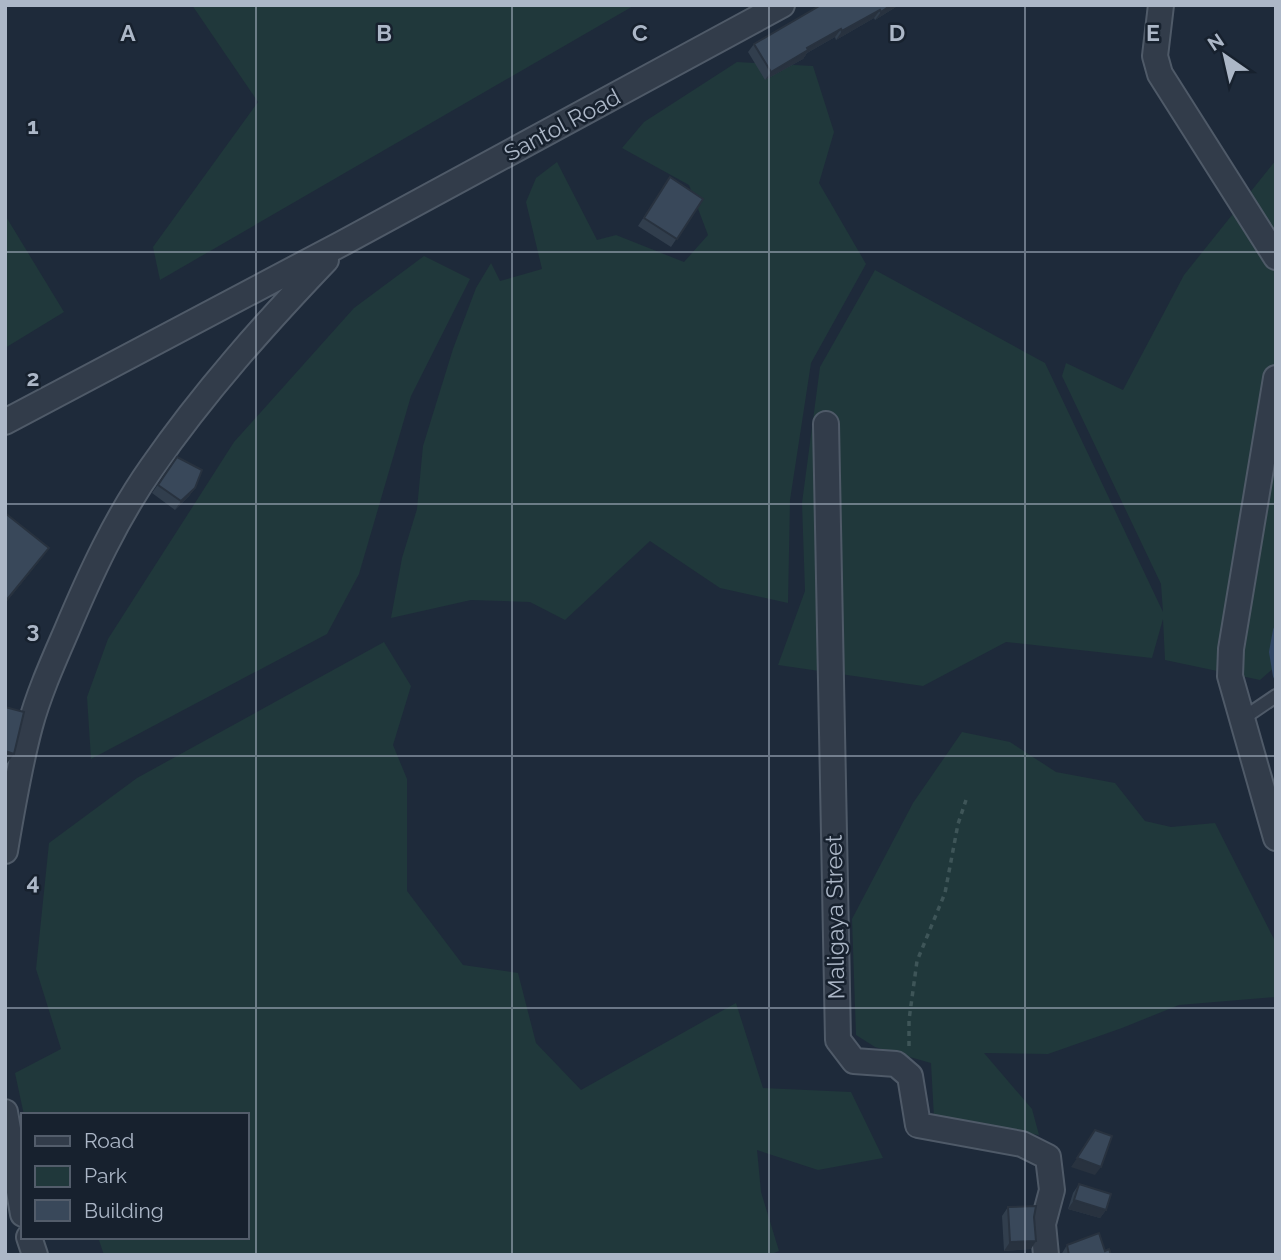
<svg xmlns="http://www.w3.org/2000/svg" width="1281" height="1260" font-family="Raleway,sans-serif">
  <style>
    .green { fill: #20383b }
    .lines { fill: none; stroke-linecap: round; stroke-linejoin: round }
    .stream { stroke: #2f4563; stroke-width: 6 }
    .service-casing { stroke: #4f5a68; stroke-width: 16 }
    .minor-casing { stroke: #4f5a68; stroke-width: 28 }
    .path { stroke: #3e5558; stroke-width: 3.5; stroke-dasharray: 5 5; stroke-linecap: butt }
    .service { stroke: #323c4a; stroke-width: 12 }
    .minor { stroke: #323c4a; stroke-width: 24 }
    .wall { fill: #313e4d }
    .shaded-wall { fill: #28323f }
    .building { fill: #39485a; stroke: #28323f; stroke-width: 2 }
    .grid { fill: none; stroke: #acb7c7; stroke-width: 2; stroke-opacity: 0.55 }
    .labels { text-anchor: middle; stroke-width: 5; stroke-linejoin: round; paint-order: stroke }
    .street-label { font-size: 23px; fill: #acb7c7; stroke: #17212e }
    .grid-label { font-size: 23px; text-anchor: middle; font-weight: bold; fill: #acb7c7; stroke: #17212e; stroke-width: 5; stroke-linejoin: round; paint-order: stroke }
  </style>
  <rect width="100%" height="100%" fill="#1e2a3a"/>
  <!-- green -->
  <path class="green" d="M192 5H635L160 280 153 247 258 102Z
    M737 62 813 66 834 132 819 183 866 264 811 363 790 500 788 603 720 588 650 541 565 620 530 602 471 600 391 618 402 558 417 509 423 446 453 349 476 288 491 263 500 281 542 269 526 202 536 178 557 162 597 240 616 235 684 262 708 235 689 185 622 148 644 122Z
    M1276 160V666L1260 680 1165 660 1163 619 1152 658 1006 642 923 686 778 665 805 591 802 503 820 367 875 270 1045 363 1163 612 1161 584 1062 376 1066 363 1123 390 1184 275Z
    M5 215 64 312 5 348Z
    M424 256 470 279 411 396 359 574 327 634 91 759 87 697 108 639 234 442 354 308Z
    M384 642 411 686 393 745 407 779V891L463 965 518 973 536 1043 581 1090 736 1003 763 1088 851 1092 883 1158 818 1170 757 1150 761 1192 779 1251 769 1255H104L98 1237H247V1115H24L15 1073 61 1049 36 969 49 843 137 778Z
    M962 732 1010 742 1056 772 1115 783 1145 821 1171 827 1215 823 1276 943V997L1179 1005 1122 1028 1048 1054 984 1053 1032 1109 1039 1135 934 1118 931 1063 875 1047 856 1035 852 919 913 803Z"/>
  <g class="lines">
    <!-- stream -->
    <path class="stream" d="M1276 630 1272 652 1276 676"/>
    <!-- service casing -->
    <g class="service-casing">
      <path id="service" d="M1242 719 1276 696"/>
    </g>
    <!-- minor casing -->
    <g class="minor-casing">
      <path id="minor" d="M1161 5 1155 56 1160 74 1276 257
        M1276 378 1231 649 1230 676 1276 838
        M5 422 341 244 782 5
        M826 424 838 1040 854 1061 896 1064 910 1076 918 1125 1022 1144 1048 1157 1052 1190 1043 1224 1046 1255
        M5 851C12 809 19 767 30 726 39 693 53 662 66 632 90 575 116 518 152 467 204 392 264 325 326 260
        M5 1112 23 1214
        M29 1237 35 1255"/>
    </g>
    <!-- path -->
    <path class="path" d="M909 1046V1020L917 961 945 893 958 824 966 800"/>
    <!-- service -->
    <use href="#service" class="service"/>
    <!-- minor -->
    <use href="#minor" class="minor"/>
  </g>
  <!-- wall -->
  <path class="wall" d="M899 5 875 20 874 18 836 40 835 37 807 53 803 59 765 80 748 52 754 44Z
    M670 177 703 199 671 247 638 226Z
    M177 457 195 488 189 496 175 510 152 493Z
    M1079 1184 1106 1210 1100 1218 1068 1209 1073 1193Z
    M1008 1207 1031 1249 1004 1251 1002 1216Z
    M1067 1245 1105 1251 1111 1255H1061Z"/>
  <!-- shaded-wall -->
  <path class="shaded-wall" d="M891 5H899L875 20 881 12Z
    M880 10 874 18 836 40 842 31Z
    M841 29 835 37 807 53 803 59 765 80 771 72 807 48Z
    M195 488 189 496 175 510 181 501Z
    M49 548 37 564 5 604V602Z
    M5 751 14 754 5 766Z
    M1077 1158 1101 1167 1095 1175 1071 1167Z
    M1074 1200 1106 1210 1100 1218 1068 1209Z
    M1036 1241 1031 1249 1004 1251 1010 1242Z"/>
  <!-- building -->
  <path class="building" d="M821 5H891L881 12 880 10 842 31 841 29 807 48 808 50 771 72 754 44Z
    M670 177 703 199 677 239 644 218Z
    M177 457 202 470 195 488 181 501 158 485Z
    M5 513 49 548 5 602Z
    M5 707 24 712 14 754 5 751Z
    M1095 1130 1112 1136 1101 1167 1077 1158Z
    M1079 1184 1111 1194 1106 1210 1074 1200Z
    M1036 1206 1034 1217 1036 1241 1010 1242 1008 1207Z
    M1099 1233 1105 1251 1109 1249 1111 1255H1069L1067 1245Z"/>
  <!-- grid -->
  <path class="grid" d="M256 5V1255M512 5V1255M769 5V1255M1025 5V1255M5 252H1276M5 504H1276M5 756H1276M5 1008H1276"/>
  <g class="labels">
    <!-- street labels -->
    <g class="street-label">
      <text transform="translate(562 125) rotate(-28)" y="8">Santol Road</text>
      <text transform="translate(835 917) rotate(-91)" y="8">Maligaya Street</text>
    </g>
  </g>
  <g class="grid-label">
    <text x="128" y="41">A</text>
    <text x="384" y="41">B</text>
    <text x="640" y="41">C</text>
    <text x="897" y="41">D</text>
    <text x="1153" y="41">E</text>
    <text x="33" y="134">1</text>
    <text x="33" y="386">2</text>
    <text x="33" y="638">3</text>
    <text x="33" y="890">4</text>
  </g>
  <!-- border -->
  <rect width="1281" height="1260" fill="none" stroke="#acb7c7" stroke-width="14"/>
  <!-- legend -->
  <rect x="21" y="1113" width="228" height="126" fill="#17212e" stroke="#535d6b" stroke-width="2"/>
  <rect x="35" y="1136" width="35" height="10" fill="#323c4a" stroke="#535d6b" stroke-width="2"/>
  <text x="84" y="1148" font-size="21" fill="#acb7c7">Road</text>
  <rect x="35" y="1166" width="35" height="21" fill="#20383b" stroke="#535d6b" stroke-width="2"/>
  <text x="84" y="1183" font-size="21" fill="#acb7c7">Park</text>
  <rect x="35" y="1200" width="35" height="21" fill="#39485a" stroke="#535d6b" stroke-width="2"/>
  <text x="84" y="1218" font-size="21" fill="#acb7c7">Building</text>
  <!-- north arrow -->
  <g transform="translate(1225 56) rotate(326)" stroke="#17212e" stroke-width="5" paint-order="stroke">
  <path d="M0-5L12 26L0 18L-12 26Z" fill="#acb7c7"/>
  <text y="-10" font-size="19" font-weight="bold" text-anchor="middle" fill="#acb7c7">N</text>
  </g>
</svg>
